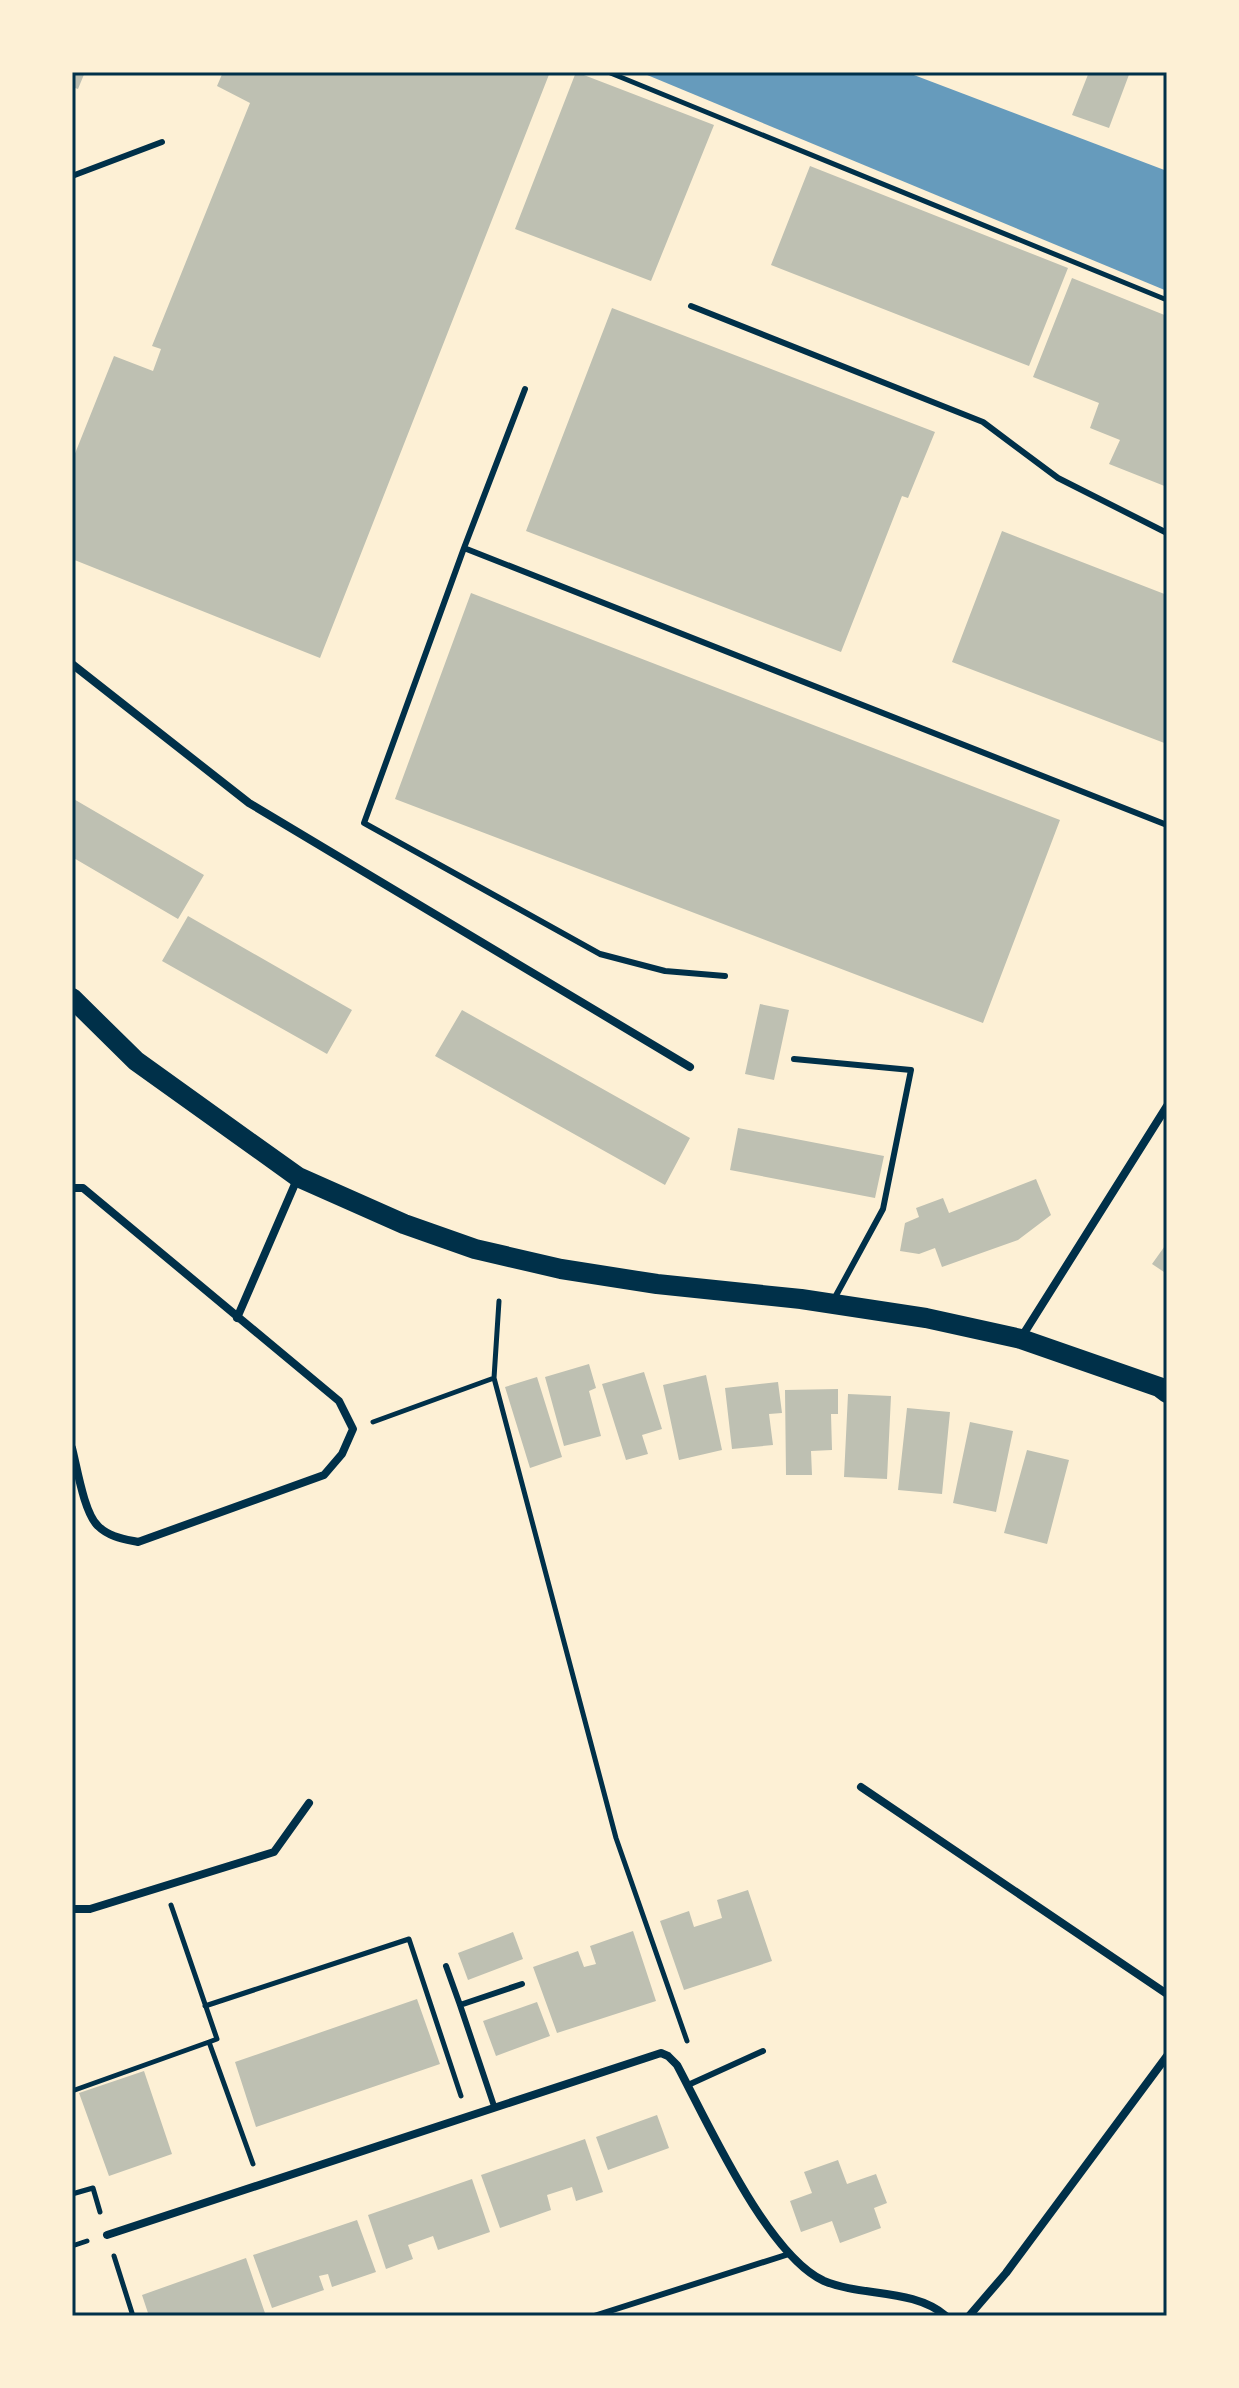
<svg xmlns="http://www.w3.org/2000/svg" width="1239" height="2388" font-family="'Archivo Narrow',sans-serif">
  <style>
    .water { fill: #669bbc }
    .building { fill: #bec0b2 }
    .lines { fill: none; stroke-linecap: round; stroke-linejoin: round }
    .path { stroke: #003049; stroke-width: 5 }
    .service { stroke: #003049; stroke-width: 6 }
    .minor { stroke: #003049; stroke-width: 8 }
    .primary { stroke: #003049; stroke-width: 20 }
    .neatline { fill: none; stroke: #003049; stroke-width: 3 }
  </style>
  <rect width="100%" height="100%" fill="#fdf0d5"/>
  <!-- water -->
  <path class="water" d="M640 72H906L1167 171V291Z"/>
  <!-- building -->
  <path class="building" d="M72 72H85L78 89 72 87Z
    M223 72H550L320 658 72 559V461L114 356 153 371 161 349 152 346 250 103 217 86Z
    M576 72 714 125 651 281 515 229Z
    M1089 72H1130L1109 128 1072 115Z
    M810 166 1068 268 1029 366 771 265Z
    M1072 278 1167 316V487L1109 464 1120 440 1090 428 1099 403 1033 377Z
    M612 308 935 432 908 498 902 496 841 652 526 531Z
    M1002 531 1167 595V744L952 662Z
    M471 593 1060 820 983 1023 395 799Z
    M72 798 204 875 178 919 72 857Z
    M188 916 352 1010 327 1054 162 961Z
    M760 1004 789 1010 774 1080 745 1074Z
    M462 1010 690 1138 665 1185 435 1056Z
    M738 1128 884 1156 875 1198 730 1170Z
    M1036 1179 1051 1215 1018 1240 942 1267 935 1248 919 1254 900 1251 905 1223 919 1217 916 1208 943 1198 949 1213Z
    M1167 1243V1274L1152 1264Z
    M589 1364 596 1388 589 1391 601 1436 564 1446 545 1377Z
    M644 1372 662 1429 642 1435 648 1454 626 1460 602 1384Z
    M706 1375 722 1450 679 1460 663 1385Z
    M537 1377 562 1457 530 1468 505 1387Z
    M778 1382 782 1413 769 1414 773 1445 732 1449 725 1388Z
    M838 1389V1414H831L832 1450 811 1451 812 1475H786L785 1390Z
    M848 1394 891 1396 887 1479 844 1477Z
    M907 1408 950 1412 942 1494 898 1490Z
    M970 1422 1013 1431 996 1512 953 1503Z
    M1027 1450 1069 1460 1047 1544 1004 1533Z
    M748 1890 772 1961 684 1990 660 1921 689 1911 694 1927 722 1918 717 1900Z
    M633 1931 656 2001 557 2033 533 1967 578 1951 584 1967 596 1964 590 1946Z
    M513 1932 523 1959 468 1980 458 1953Z
    M417 1999 440 2064 256 2127 235 2062Z
    M537 2002 550 2036 496 2056 483 2021Z
    M144 2071 172 2154 109 2176 79 2093Z
    M657 2115 669 2148 608 2170 596 2137Z
    M585 2139 603 2192 576 2201 572 2187 547 2195 551 2210 500 2228 481 2175Z
    M838 2160 847 2184 876 2174 887 2203 874 2208 881 2228 840 2243 832 2221 801 2232 790 2201 812 2193 804 2172Z
    M472 2179 490 2232 438 2250 433 2236 408 2245 413 2259 386 2269 368 2215Z
    M357 2220 376 2272 332 2287 328 2274 319 2276 324 2290 272 2308 253 2255Z
    M246 2258 266 2316H149L142 2295Z"/>
  <g class="lines">
    <!-- path -->
    <path class="path" d="M608 72 1167 300
      M499 1301 494 1378 616 1838 687 2041
      M373 1422 494 1378
      M171 1905 217 2039 209 2042
      M205 2006 409 1939 461 2096
      M72 2091 209 2042 253 2164
      M72 2194 93 2188 100 2212
      M72 2246 87 2241
      M114 2256 133 2316"/>
    <!-- service -->
    <path class="service" d="M72 176 162 142
      M691 306 983 422 1058 478 1167 533
      M464 548 525 389
      M725 976 665 971 600 954 364 823 464 548 1167 825
      M794 1059 911 1070 883 1209 833 1301
      M446 1966 460 2005
      M688 2085 763 2051
      M494 2106 460 2005 522 1984
      M594 2316 789 2254"/>
    <!-- minor -->
    <path class="minor" d="M72 664 249 803 690 1067
      M72 1188H83L339 1401 353 1429 342 1454 324 1475 138 1542C124 1539 109 1537 98 1526 84 1513 77 1467 72 1448
      M237 1318 298 1177
      M1021 1338 1167 1106
      M861 1787 1167 1994
      M72 1909H90L274 1852 309 1803
      M107 2235 661 2053 668 2056 677 2065C707 2121 767 2255 824 2281 862 2297 913 2288 946 2316
      M969 2316 1006 2273 1167 2056"/>
    <!-- primary -->
    <path class="primary" d="M72 998 136 1061 298 1177 404 1224 475 1249 561 1269 657 1284 801 1299 926 1318 1021 1339 1159 1387 1167 1393"/>
  </g>
  <!-- border -->
  <rect width="1239" height="2388" fill="none" stroke="#fdf0d5" stroke-width="148"/>
  <rect x="74" y="74" width="1091" height="2240" class="neatline"/>
</svg>
